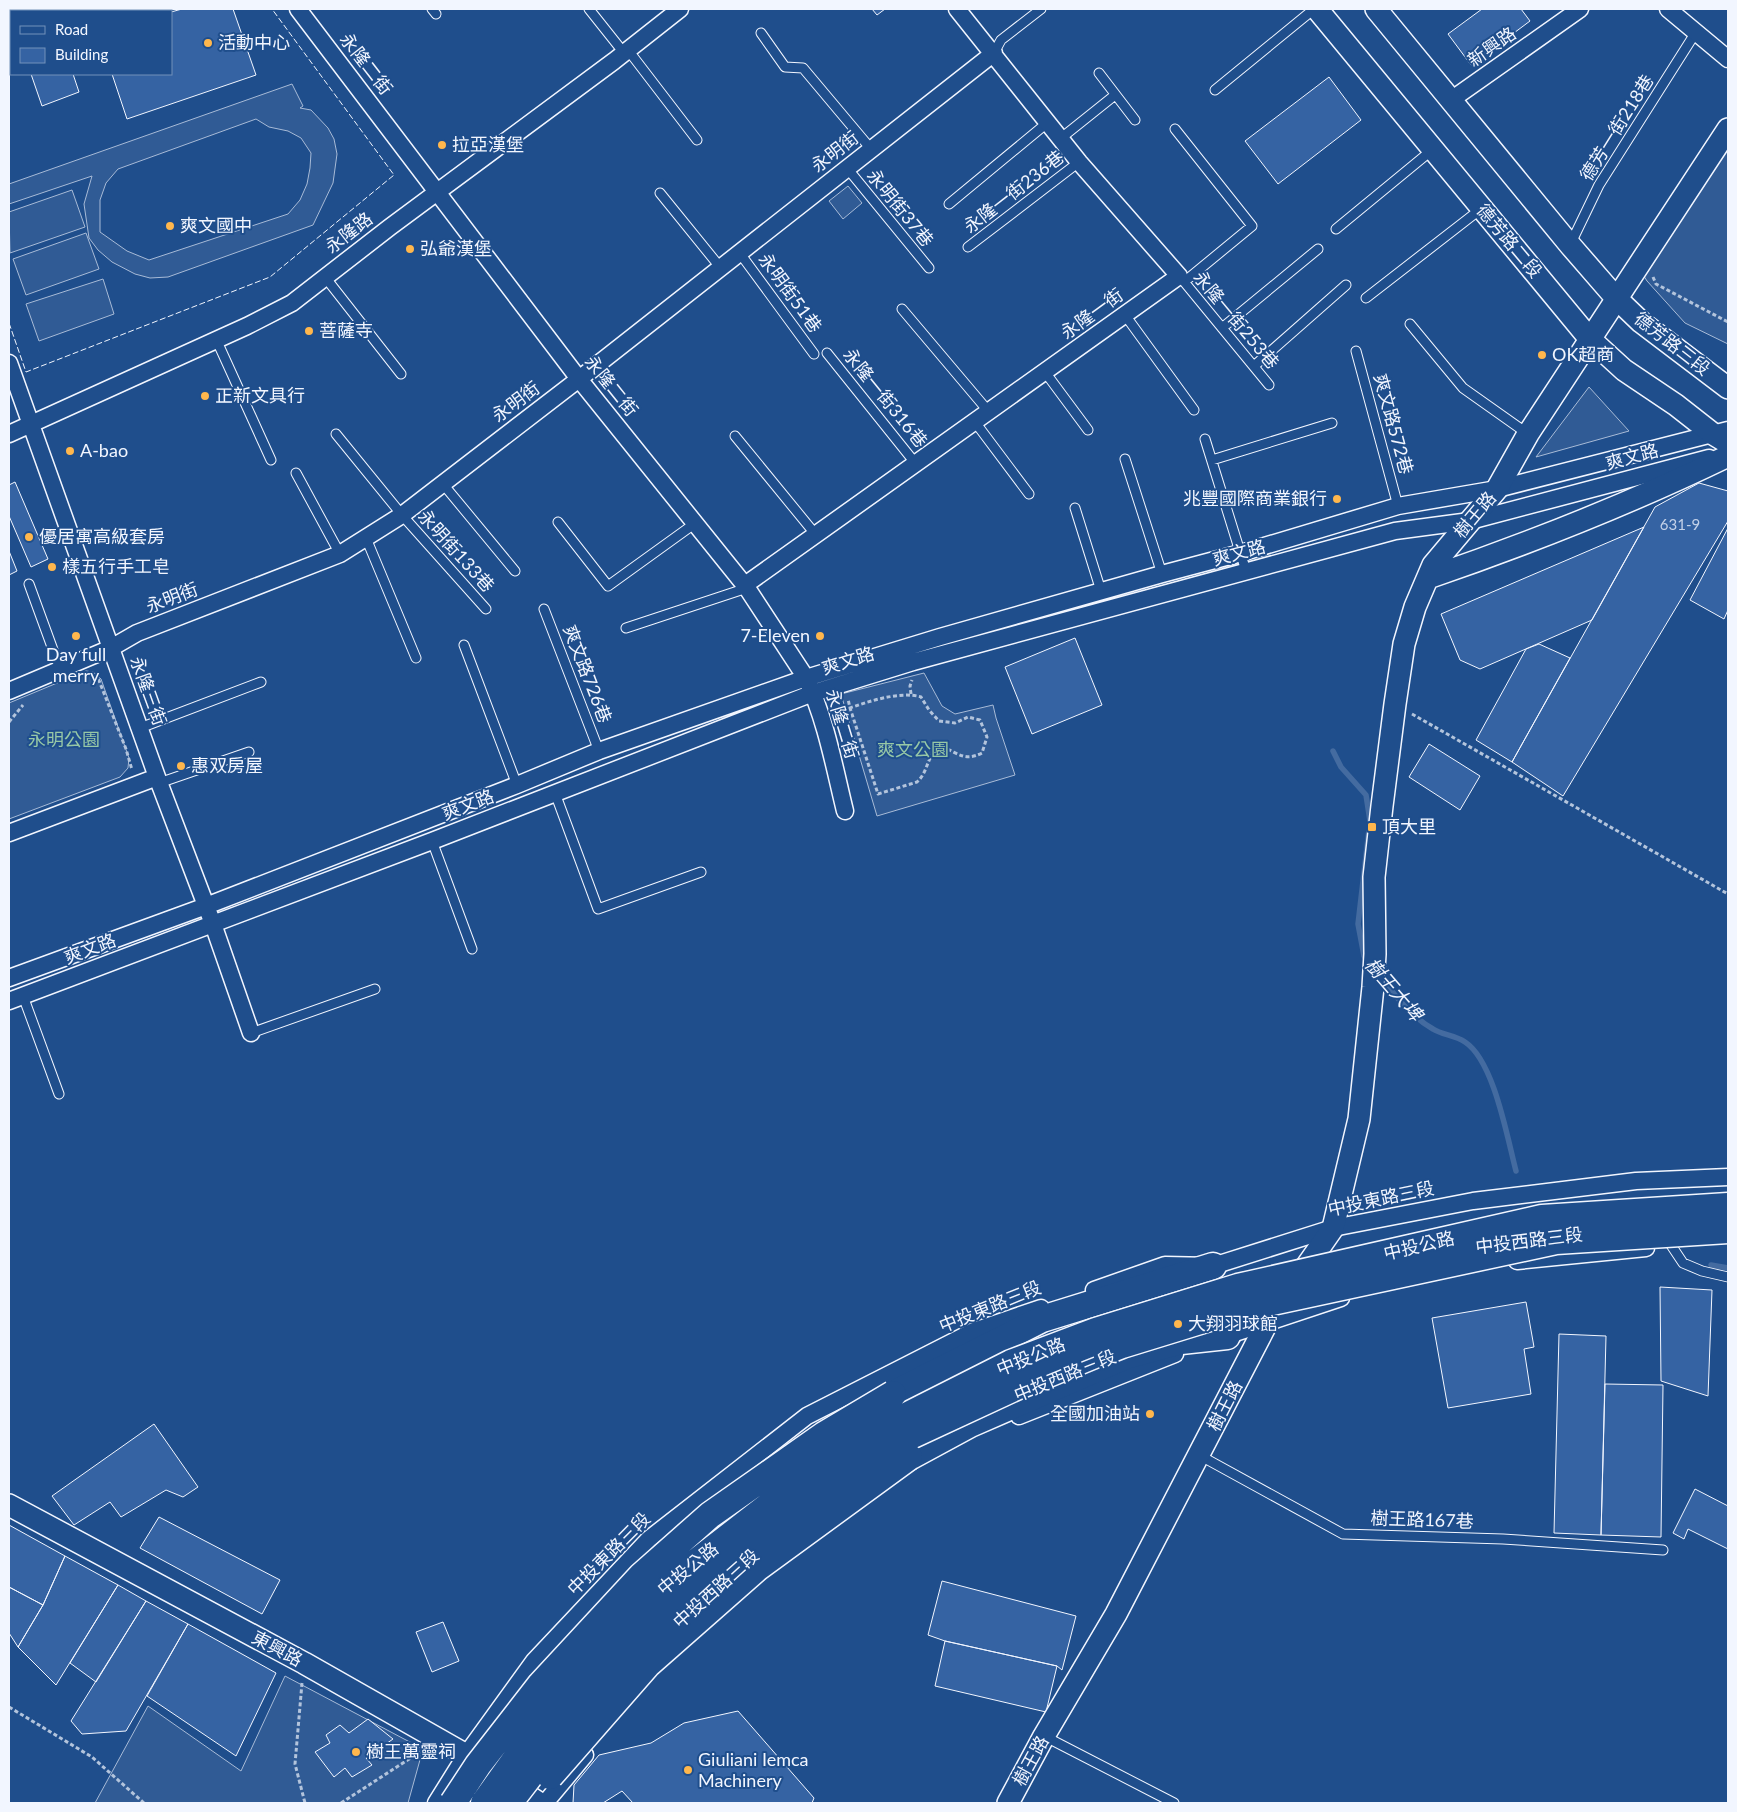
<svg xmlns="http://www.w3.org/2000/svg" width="1737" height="1812" font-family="Lato,'Noto Sans TC',sans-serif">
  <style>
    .built { fill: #305b95; stroke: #a8bbd7; fill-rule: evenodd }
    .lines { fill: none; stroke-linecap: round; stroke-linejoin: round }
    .stream { stroke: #446ba0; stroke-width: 5.5 }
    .building { fill: #3563a3; stroke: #f2f6ff }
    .service-casing { stroke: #f2f6ff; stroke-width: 11 }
    .minor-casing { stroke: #f2f6ff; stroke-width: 19 }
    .tertiary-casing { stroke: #f2f6ff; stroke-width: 24 }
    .primary-casing { stroke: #f2f6ff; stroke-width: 29 }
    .path { stroke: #b3c4dc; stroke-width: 3; stroke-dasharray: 4 2.5; stroke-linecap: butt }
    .service { stroke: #1f4e8c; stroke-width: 9 }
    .minor { stroke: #1f4e8c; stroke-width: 16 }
    .tertiary { stroke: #1f4e8c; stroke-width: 21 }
    .primary { stroke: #1f4e8c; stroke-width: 26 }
    .primary-bridge-casing { stroke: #f2f6ff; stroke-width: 29; stroke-linecap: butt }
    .primary-bridge { stroke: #1f4e8c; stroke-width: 26 }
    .fence { stroke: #f2f6ff; stroke-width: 1; stroke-dasharray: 6 2.5; stroke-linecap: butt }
    .poi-dot { fill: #ffb74d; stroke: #1f4e8c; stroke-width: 2 }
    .labels { text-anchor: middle; stroke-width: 4; stroke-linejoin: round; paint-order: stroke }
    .number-label { font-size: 15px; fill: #c3d1e8 }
    .poi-label { font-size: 18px; fill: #f2f6ff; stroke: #1f4e8c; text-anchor: start }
    .street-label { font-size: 18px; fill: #f2f6ff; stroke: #1f4e8c }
    .park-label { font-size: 18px; fill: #97c8a6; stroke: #1f4e8c }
    .water-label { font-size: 19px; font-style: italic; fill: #f2f6ff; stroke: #1f4e8c }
  </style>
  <rect width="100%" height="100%" fill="#1f4e8c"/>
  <!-- built -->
  <path class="built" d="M292 84 303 106 300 108 311 110 328 128 334 139 337 154 333 183 313 225 168 277 150 278 135 274 112 262 98 250 89 238 84 204 92 176 9 204V184ZM256 119 269 127 288 131 301 138 311 153 310 168 307 184 300 200 288 214 149 260 127 251 100 232V200L106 183 118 169Z
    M1728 143V344L1685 323 1647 281 1640 270Z
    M848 186 862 203 843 219 829 201Z
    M72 190 85 227 10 253 9 212Z
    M86 233 99 269 26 295 13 259Z
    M103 279 114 314 39 341 26 304Z
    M1589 387 1629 431 1536 457Z
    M86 671 93 672 101 679 129 758 128 768 120 777 9 819V703Z
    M924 673 942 706 955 714 993 705 996 718 1015 775 877 816 841 694Z
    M285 1676 423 1749 408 1803H95L148 1706 241 1771Z"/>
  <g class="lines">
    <!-- stream -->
    <path class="stream" d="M1333 751 1341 767 1366 795 1370 821 1358 924 1364 956 1368 962
      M1379 975C1395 995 1410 1016 1433 1029 1442 1035 1455 1035 1465 1042 1494 1061 1507 1137 1516 1171
      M1711 1265 1728 1268"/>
  </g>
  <!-- building -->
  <path class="building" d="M9 9H50L51 11H11V19Z
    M182 9H233L256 75 127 119 112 74H171V12Z
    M872 9H885L877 15Z
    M1482 9H1521L1530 21 1471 65 1448 34Z
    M31 74H73L79 92 42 106Z
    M1329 77 1361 120 1278 184 1245 141Z
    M15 482 48 559 31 567 9 516V485Z
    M1699 483 1728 491V521L1563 796 1512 762 1655 507Z
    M1644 527 1592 620 1480 669 1460 660 1441 614Z
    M1728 528V610L1724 619 1690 600Z
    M9 551 17 571 9 575Z
    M1075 638 1102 705 1032 734 1005 667Z
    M1539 644 1570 658 1512 762 1476 740 1526 649Z
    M1429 744 1480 776 1460 810 1409 777Z
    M1660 1287 1712 1290 1708 1396 1661 1381Z
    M1526 1302 1534 1347 1524 1349 1531 1394 1448 1408 1432 1318Z
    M1559 1334 1606 1336 1601 1535 1554 1533Z
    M1605 1384 1663 1385 1661 1537 1601 1535Z
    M154 1424 198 1487 183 1497 166 1490 121 1517 110 1502 74 1525 52 1496Z
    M1695 1489 1728 1506V1549L1688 1529 1684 1539 1673 1533Z
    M159 1517 280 1580 262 1614 140 1548Z
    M9 1525 65 1556 43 1605 9 1587Z
    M65 1556 118 1585 56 1685 18 1647 43 1605Z
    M942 1581 1076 1616 1062 1670 1057 1666 945 1641 928 1635Z
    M118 1585 146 1601 96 1682 70 1663Z
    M9 1587 43 1605 18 1647 9 1633Z
    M146 1601 188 1624 126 1731 82 1734 71 1721Z
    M443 1622 459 1661 432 1672 416 1632Z
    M188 1624 276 1673 236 1756 147 1696Z
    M945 1641 1057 1666 1046 1712 935 1686Z
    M738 1711 814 1798 812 1803H633L622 1791 603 1803H573L574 1785 599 1755 651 1743 684 1723Z
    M368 1719 393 1739 366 1758 372 1765 352 1777 345 1768 334 1777 315 1752 330 1743 326 1735 340 1725 349 1733Z"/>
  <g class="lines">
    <!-- service casing -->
    <g class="service-casing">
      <path id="service" d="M432 9 436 14
        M589 9 624 53
        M761 33 785 67 803 68 871 149
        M628 50 697 140
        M994 53 1001 40 1041 9
        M1099 73 1135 120
        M1215 90 1314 9
        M1175 129 1252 226 1184 282
        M1060 139 1115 95
        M847 168 929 268
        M660 193 720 267
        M949 204 1047 123
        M1336 229 1432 150
        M1570 245 1599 185 1696 32
        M968 247 1079 162
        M739 252 814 354
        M325 277 401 374
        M1181 278 1269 385
        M1366 298 1482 208
        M902 309 989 412
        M1125 315 1194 410
        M1410 324 1463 388 1528 434
        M1222 328 1318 249
        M216 339 271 460
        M1356 351 1398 506
        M827 353 916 464
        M1254 366 1346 285
        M1045 372 1088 430
        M975 422 1029 494
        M336 434 402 515 486 609
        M735 436 816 535
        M1205 439 1246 571
        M1125 459 1162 574
        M1212 460 1332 423
        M296 473 340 554
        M443 484 515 571
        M1075 508 1101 591
        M558 522 608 586 694 524
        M366 538 416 658
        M29 584 60 669
        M544 609 599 751
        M626 628 747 588
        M464 645 517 785
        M140 728 261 682
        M159 783 249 752
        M555 793 598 909 701 872
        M432 841 472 949
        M23 996 59 1094
        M251 1033 375 989
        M1671 1245 1683 1263 1702 1271 1728 1277
        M1199 1455 1343 1534 1503 1539 1663 1550
        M1044 1736 1174 1803"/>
    </g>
    <!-- minor casing -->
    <g class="minor-casing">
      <path id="minor" d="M298 9 579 379 747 588 806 678C826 720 834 766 845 811
        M1668 9 1728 59
        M1451 100 1580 9
        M9 363 157 777 213 924 251 1033
        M9 434 247 326 292 303 390 227 614 61 680 9
        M745 585 1179 276 1079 162 957 9
        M9 691 111 648 137 633 340 554 402 515 579 379 994 53
        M9 833 157 777
        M9 978 206 906 517 785 599 751 806 678 940 637 1162 574 1241 553 1398 506 1497 489 1728 430
        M9 1001 432 841 813 693 913 662 1395 531 1470 521 1709 458
        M1517 1261 1646 1248
        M1094 1290 1165 1265 1213 1266 1333 1228 1473 1201 1636 1181 1728 1177
        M1220 1338 1341 1298
        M1019 1416 1175 1354
        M436 1803 466 1755 534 1661 649 1539 807 1416 974 1331 1041 1308
        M545 1803 585 1755"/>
    </g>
    <!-- tertiary casing -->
    <g class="tertiary-casing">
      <path id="tertiary" d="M1317 9 1589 338 1624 370 1676 405 1713 434 1728 443
        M1376 9 1570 245 1616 298 1641 322 1728 388
        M1428 578C1530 543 1631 503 1728 456
        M9 1505 304 1663 466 1755 539 1803
        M1008 1803 1044 1736 1116 1614 1267 1323 1333 1228 1359 1119 1373 987 1375 954 1374 877 1382 806 1395 704 1404 644 1415 607 1433 565 1497 489 1528 434 1728 129"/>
    </g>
    <!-- primary casing -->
    <g class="primary-casing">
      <path id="primary" d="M893 1394 1042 1319 1213 1266
        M909 1457 970 1424 1126 1356 1181 1341 1227 1336"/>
    </g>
    <!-- path -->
    <path class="path" d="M1653 277 1656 284 1728 322
      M96 673 126 749 132 770
      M911 694 910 686 912 680
      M837 713C859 704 899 690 921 697L929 710 939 721 955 723 968 717 980 720 987 737 982 753C964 762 959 753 942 747 925 755 930 770 917 782L878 794 850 708 848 699
      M1412 714 1728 894
      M9 722 23 705
      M302 1683 295 1764 305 1803
      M9 1707 92 1757 144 1803
      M341 1803 420 1752"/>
    <!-- service -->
    <use href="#service" class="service"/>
    <!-- minor -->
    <use href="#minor" class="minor"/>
    <!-- tertiary -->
    <use href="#tertiary" class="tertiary"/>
    <!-- primary -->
    <use href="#primary" class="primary"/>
    <!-- primary-bridge casing -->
    <g class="primary-bridge-casing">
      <path id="primary-bridge" d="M550 1776 648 1664 757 1568 909 1457
        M453 1803 478 1765 541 1684 641 1576 710 1515 824 1435 893 1394
        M484 1803 555 1704 624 1626 665 1586 808 1475 908 1415 1011 1363 1096 1331 1238 1287 1542 1218 1728 1206
        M509 1803 628 1648 812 1498 904 1439 1016 1387 1122 1345 1239 1309 1556 1241 1728 1230"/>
    </g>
    <!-- primary-bridge -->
    <use href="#primary-bridge" class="primary-bridge"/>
    <!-- fence -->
    <path class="fence" d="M9 323 26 372 270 277 394 175 272 9"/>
  </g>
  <!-- markers -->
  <g class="poi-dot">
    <circle cx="208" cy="43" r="5"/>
    <circle cx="442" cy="145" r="5"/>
    <circle cx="170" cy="226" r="5"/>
    <circle cx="410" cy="249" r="5"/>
    <circle cx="309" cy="331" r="5"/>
    <circle cx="1542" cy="355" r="5"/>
    <circle cx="205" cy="396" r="5"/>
    <circle cx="70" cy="451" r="5"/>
    <circle cx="1337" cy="499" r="5"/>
    <circle cx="29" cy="537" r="5"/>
    <circle cx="52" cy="567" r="5"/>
    <circle cx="76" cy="636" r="5"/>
    <circle cx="820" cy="636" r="5"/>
    <circle cx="181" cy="766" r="5"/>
    <rect x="1367" y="822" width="10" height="10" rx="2.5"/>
    <circle cx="1178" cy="1324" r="5"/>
    <circle cx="1150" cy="1414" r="5"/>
    <circle cx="356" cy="1752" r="5"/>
    <circle cx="688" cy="1770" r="5"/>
  </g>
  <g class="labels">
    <!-- number labels -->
    <g class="number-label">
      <text x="1680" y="530">631-9</text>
    </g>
    <!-- poi labels -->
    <g class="poi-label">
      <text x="218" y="49">活動中心</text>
      <text x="452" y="151">拉亞漢堡</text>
      <text x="180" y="232">爽文國中</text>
      <text x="420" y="255">弘爺漢堡</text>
      <text x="319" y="337">菩薩寺</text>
      <text x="1552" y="361">OK超商</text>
      <text x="215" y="402">正新文具行</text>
      <text x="80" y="457">A-bao</text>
      <text x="1327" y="505" text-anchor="end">兆豐國際商業銀行</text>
      <text x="39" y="543">優居寓高級套房</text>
      <text x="62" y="573">樣五行手工皂</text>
      <text x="810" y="642" text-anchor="end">7-Eleven</text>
      <text x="76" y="661" text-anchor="middle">Day full<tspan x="76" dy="21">merry</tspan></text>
      <text x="191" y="772">惠双房屋</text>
      <text x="1382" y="833">頂大里</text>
      <text x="1188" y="1330">大翔羽球館</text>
      <text x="1140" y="1420" text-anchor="end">全國加油站</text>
      <text x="366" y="1758">樹王萬靈祠</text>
      <text x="698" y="1766">Giuliani Iemca<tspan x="698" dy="21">Machinery</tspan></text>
    </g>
    <!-- street labels -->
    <g class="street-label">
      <text transform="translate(1492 47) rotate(-35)" y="6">新興路</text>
      <text transform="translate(366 64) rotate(52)" y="6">永隆二街</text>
      <text transform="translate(1617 128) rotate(-58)" y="6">德芳一街218巷</text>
      <text transform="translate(835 152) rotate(-38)" y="6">永明街</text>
      <text transform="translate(1014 192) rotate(-38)" y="6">永隆一街236巷</text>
      <text transform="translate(900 208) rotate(51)" y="6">永明街37巷</text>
      <text transform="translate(349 233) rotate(-38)" y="6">永隆路</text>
      <text transform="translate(1509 241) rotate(50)" y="6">德芳路二段</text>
      <text transform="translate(790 293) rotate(54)" y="6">永明街51巷</text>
      <text transform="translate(1092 314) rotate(-36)" y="6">永隆一街</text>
      <text transform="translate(1236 320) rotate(50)" y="6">永隆一街253巷</text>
      <text transform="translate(1672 344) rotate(38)" y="6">德芳路三段</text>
      <text transform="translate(611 386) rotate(51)" y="6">永隆二街</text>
      <text transform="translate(885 398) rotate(51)" y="6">永隆一街316巷</text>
      <text transform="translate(516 402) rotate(-37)" y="6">永明街</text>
      <text transform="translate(1393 424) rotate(75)" y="6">爽文路572巷</text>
      <text transform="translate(1632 457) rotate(-15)" y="6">爽文路</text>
      <text transform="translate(1475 515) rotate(-50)" y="6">樹王路</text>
      <text transform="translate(456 551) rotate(48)" y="6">永明街133巷</text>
      <text transform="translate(1239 553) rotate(-15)" y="6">爽文路</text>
      <text transform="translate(172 598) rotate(-21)" y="6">永明街</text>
      <text transform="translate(848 661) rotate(-17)" y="6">爽文路</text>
      <text transform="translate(587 674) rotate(69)" y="6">爽文路726巷</text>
      <text transform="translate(148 691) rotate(70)" y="6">永隆三街</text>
      <text transform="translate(842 724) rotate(73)" y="6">永隆二街</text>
      <text transform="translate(468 805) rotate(-21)" y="6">爽文路</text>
      <text transform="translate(90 949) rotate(-21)" y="6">爽文路</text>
      <text transform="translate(1381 1199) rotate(-12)" y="6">中投東路三段</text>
      <text transform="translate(1529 1241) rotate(-7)" y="6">中投西路三段</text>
      <text transform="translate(1419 1246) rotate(-13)" y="6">中投公路</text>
      <text transform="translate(990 1307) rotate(-22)" y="6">中投東路三段</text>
      <text transform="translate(1031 1357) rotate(-22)" y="6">中投公路</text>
      <text transform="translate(1065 1376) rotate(-22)" y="6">中投西路三段</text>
      <text transform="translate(1225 1406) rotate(-63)" y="6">樹王路</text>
      <text transform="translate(1422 1520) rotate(2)" y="6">樹王路167巷</text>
      <text transform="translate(609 1554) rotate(-45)" y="6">中投東路三段</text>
      <text transform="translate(688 1569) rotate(-39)" y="6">中投公路</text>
      <text transform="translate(716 1589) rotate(-42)" y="6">中投西路三段</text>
      <text transform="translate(277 1649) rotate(28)" y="6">東興路</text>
      <text transform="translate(1031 1761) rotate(-61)" y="6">樹王路</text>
    </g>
    <!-- park labels -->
    <g class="park-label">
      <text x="64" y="746">永明公園</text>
      <text x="913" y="756">爽文公園</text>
    </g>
    <!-- water labels -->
    <g class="water-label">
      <text transform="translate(1394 989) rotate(49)" y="7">樹王大埤</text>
    </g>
  </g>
  <!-- border -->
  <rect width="1737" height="1812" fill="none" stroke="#f2f6ff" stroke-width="20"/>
  <!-- legend -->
  <rect x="10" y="10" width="162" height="65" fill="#1f4e8c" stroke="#7391ba"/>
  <rect x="20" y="26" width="25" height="8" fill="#1f4e8c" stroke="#7391ba"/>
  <text x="55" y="35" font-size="15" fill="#f2f6ff">Road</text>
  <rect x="20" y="48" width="25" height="15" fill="#3563a3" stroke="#7391ba"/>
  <text x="55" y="60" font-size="15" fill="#f2f6ff">Building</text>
</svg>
